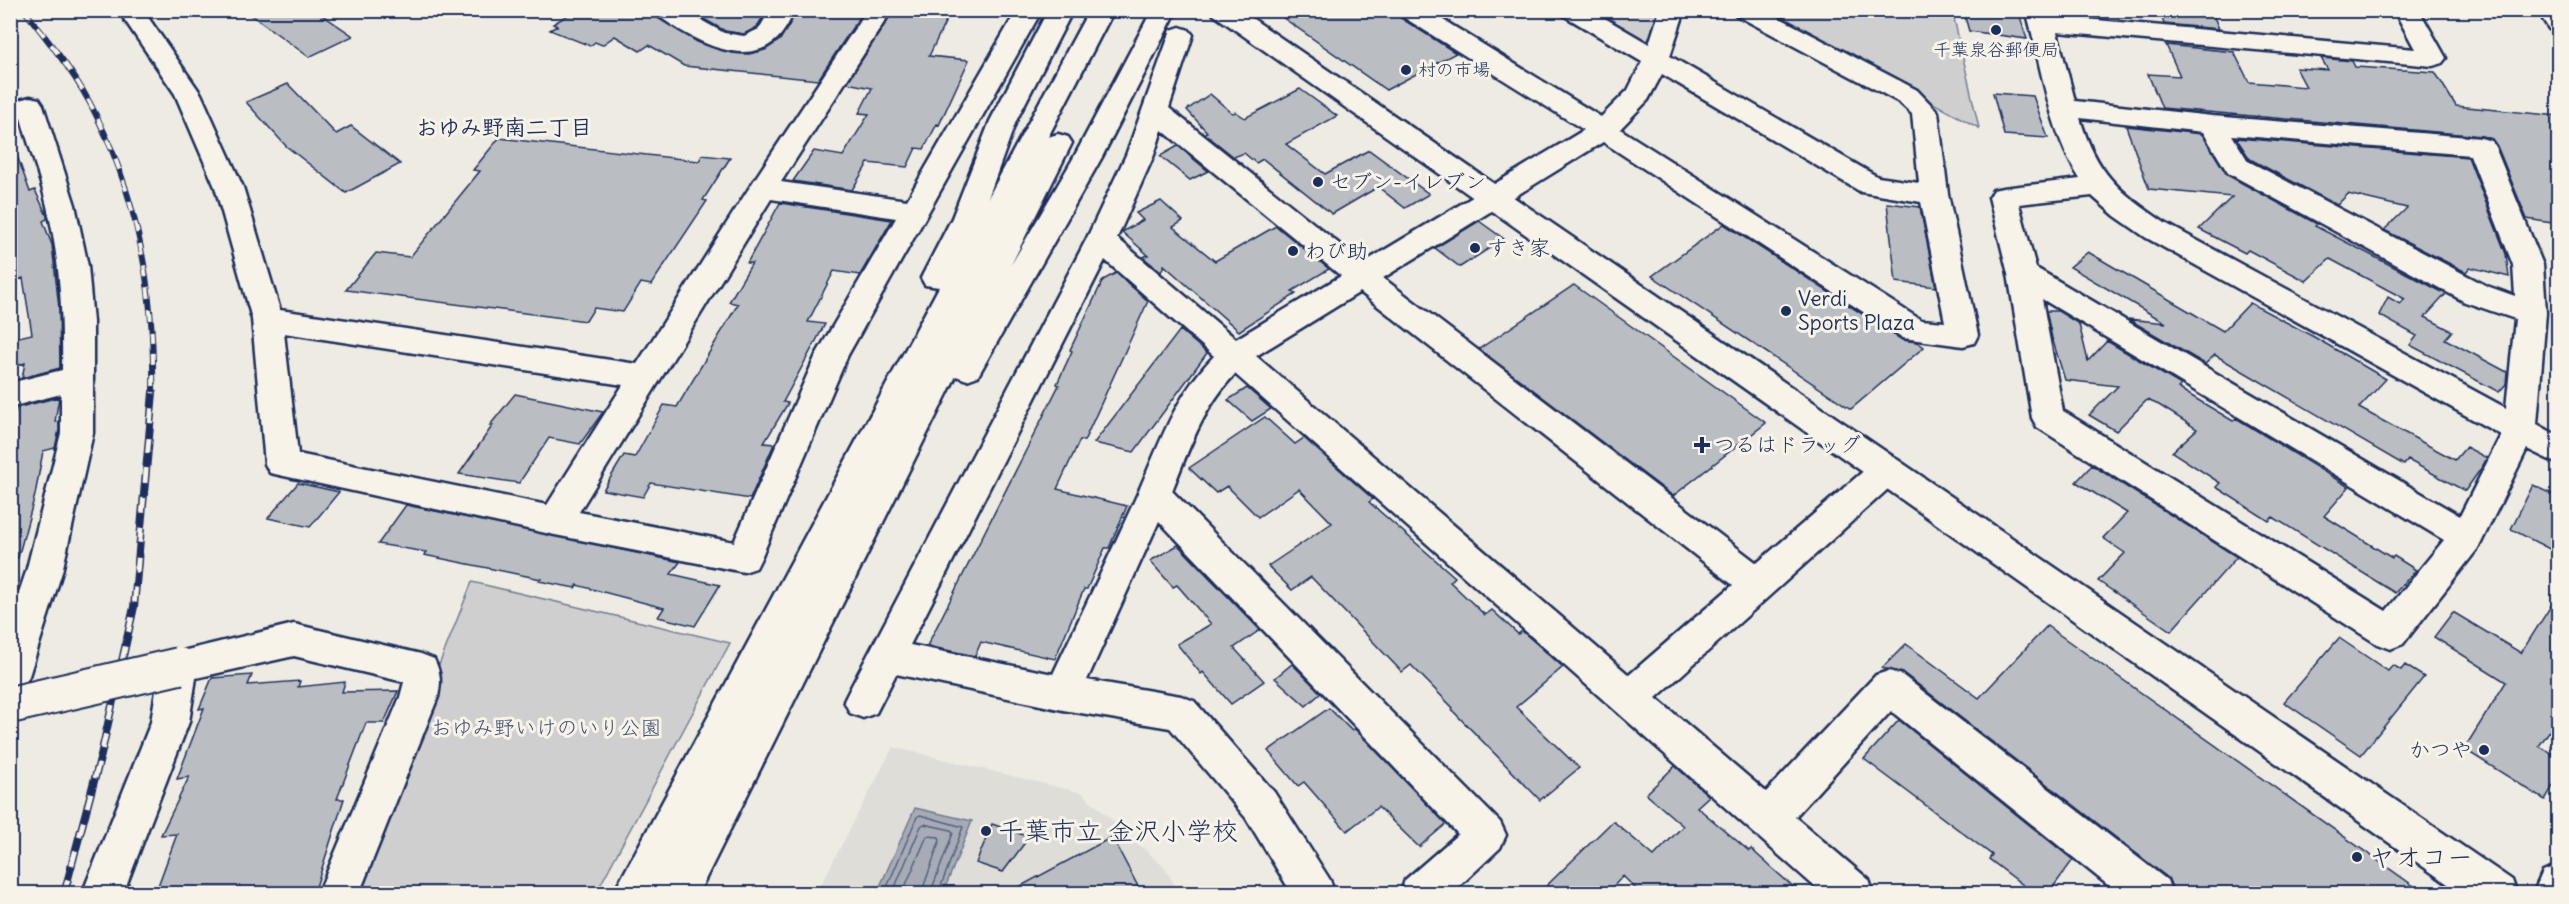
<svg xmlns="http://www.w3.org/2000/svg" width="2569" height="904" font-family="Delius,'Klee One',sans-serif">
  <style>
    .built { fill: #deddd8 }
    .green { fill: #cfcfcf; stroke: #757f96; stroke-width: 1.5 }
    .water { fill: #a6abb5; stroke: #6e7992; stroke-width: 1.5 }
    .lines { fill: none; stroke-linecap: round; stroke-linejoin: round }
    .shore { stroke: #536181; stroke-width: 1.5 }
    .building { fill: #babdc2; stroke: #1b2f5e; stroke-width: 1.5 }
    .street-casing { stroke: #1b2f5e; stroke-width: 5 }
    .secondary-casing { stroke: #1b2f5e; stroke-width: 5 }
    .street { fill: #f7f3e8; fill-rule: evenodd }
    .secondary { fill: #f7f3e8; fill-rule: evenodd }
    .rail-far1-casing { stroke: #1b2f5e; stroke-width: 6 }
    .rail-casing { stroke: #1b2f5e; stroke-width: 8 }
    .rail-far1 { stroke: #f7f3e8; stroke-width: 4; stroke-dasharray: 11; stroke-linecap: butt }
    .rail { stroke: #f7f3e8; stroke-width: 5; stroke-dasharray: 15; stroke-linecap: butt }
    .street-bridge-casing { stroke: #1b2f5e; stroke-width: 40; stroke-linecap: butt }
    .street-bridge { stroke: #f7f3e8; stroke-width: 36 }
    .poi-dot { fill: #1b2f5e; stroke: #f7f3e8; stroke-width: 2 }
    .labels { text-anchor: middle; stroke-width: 6; stroke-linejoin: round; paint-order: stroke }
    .far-poi-label { font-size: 18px; fill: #1b2f5e; stroke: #f7f3e8 }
    .poi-label { font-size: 21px; fill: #1b2f5e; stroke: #f7f3e8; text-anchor: start }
    .park-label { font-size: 21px; fill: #3f4f75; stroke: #f7f3e8 }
    .neighbourhood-label { font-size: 22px; font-weight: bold; fill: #1b2f5e; stroke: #f7f3e8 }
    .near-poi-label { font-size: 26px; fill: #1b2f5e; stroke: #f7f3e8; text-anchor: start }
  </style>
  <rect width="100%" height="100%" fill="#eeebe2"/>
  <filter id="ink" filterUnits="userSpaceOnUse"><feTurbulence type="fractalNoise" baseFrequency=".0167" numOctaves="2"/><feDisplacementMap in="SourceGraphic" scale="12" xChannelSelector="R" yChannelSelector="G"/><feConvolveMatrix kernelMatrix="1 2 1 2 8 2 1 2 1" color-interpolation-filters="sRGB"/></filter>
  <g filter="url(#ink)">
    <!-- built -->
    <path class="built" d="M893 747 1082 793 1165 868 1179 893 816 894Z"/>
    <!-- green -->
    <path class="green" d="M1578 11H1660L1646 51Z
      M1764 11H1950L1953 14 1979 128Z
      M472 582 730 643 596 893 348 894Z"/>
    <!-- water -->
    <path class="water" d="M915 808 972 821 943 893H877Z"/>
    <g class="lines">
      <!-- shore -->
      <path class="shore" d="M884 894 917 817 920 815 963 827 938 894
        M892 894 921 826 924 824 951 830 953 833 930 894
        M902 894 927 836 939 837 940 840 921 894"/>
    </g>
    <!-- building -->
    <path class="building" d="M244 10H315L353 36 309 57Z
      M576 10H652L656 17 699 43 732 53 749 54 765 50 780 40 797 10H864L818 80 684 66 649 45 640 51 615 36 602 45 595 42 590 46 550 30 557 26 553 24Z
      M688 10H767L757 27 744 34 725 31Z
      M894 10H951L929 56 969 60 939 125 937 124 924 149 916 148 907 167 868 163 852 190 793 181 814 151 843 156 869 114 859 113 872 88 847 83Z
      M1272 10H1395L1399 17 1456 53 1386 90Z
      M1963 10H2018L2027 39 1969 31Z
      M2180 10H2211L2219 29 2164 24 2160 12 2182 14Z
      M2166 45 2234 52 2249 82 2306 87 2296 68 2328 70 2321 58 2352 61 2355 67 2435 72 2456 106 2559 116V224L2527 219 2497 146 2492 139 2482 136 2162 108 2148 74 2180 76Z
      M288 84 336 134 351 126 400 164 346 193 286 146 246 102Z
      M1300 89 1337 116 1286 144 1325 174 1369 150 1429 194 1405 208 1378 187 1332 214 1263 159 1256 163 1244 153 1234 157 1204 133 1207 132 1187 110 1210 94 1232 113 1236 112 1245 118Z
      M1993 93 2033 96 2048 138 2004 135Z
      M2126 126 2202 134 2227 175 2317 224 2315 226 2446 294 2425 317 2452 331 2445 339 2507 372 2506 384 2499 392 2410 345 2417 336 2379 315 2388 297 2400 304 2405 299 2330 259 2306 281 2248 250 2245 253 2199 229 2232 197 2149 189Z
      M499 138 699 161 702 155 730 158 703 200 707 201 651 285 641 283 623 312 594 308 586 321 346 290 376 253 410 257 480 171 473 170Z
      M2236 138 2468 157 2506 254 2509 277 2470 267 2466 272 2384 230 2407 208 2348 194 2337 205 2250 159Z
      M1178 146 1208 171 1190 180 1160 156Z
      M10 147H14L30 192 35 190 47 216V219L43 221 52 245 59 308 60 368 22 378 25 363 10 367V339L32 334 23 278 10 283Z
      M1161 201 1183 221 1173 227 1215 261 1276 226 1329 269 1292 291 1296 294 1239 331 1164 265 1161 272 1143 257 1148 255 1122 232 1143 220 1136 213Z
      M780 203 892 220 860 275 834 271 808 322 825 324 783 402 788 403 764 443 774 444 750 499 651 483 643 497 603 490 624 455 635 457 664 405 677 407 738 304 729 302 752 263H747Z
      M1887 203 1920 207 1936 287 1896 282Z
      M1479 221 1504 239 1460 267 1435 248Z
      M1724 224 1902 340 1917 342 1924 347 1851 409 1652 276Z
      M2088 252 2223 331 2250 303 2314 337 2386 379 2359 408 2455 460 2466 447 2487 458 2482 467 2465 491 2408 460 2404 465 2215 355 2205 364 2128 319 2166 323 2070 267Z
      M1116 273 1148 301 1084 441 1080 440 1057 489 1127 506 1109 548H1105L1087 589H1084L1055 659 981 642 975 656 927 646 1059 385 1057 384 1072 351 1070 350 1103 280Z
      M1574 285 1766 423 1673 496 1479 349Z
      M2046 311H2058L2079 324 2088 361 2107 341 2181 385 2178 388 2233 421 2236 418 2349 487 2324 516 2392 558 2394 556 2416 570 2395 593 2273 517 2269 521 2216 487 2220 483 2172 452 2197 429 2159 405 2147 400 2116 431 2089 415 2118 386 2065 380 2052 338Z
      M1180 330 1207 353 1134 452 1094 443Z
      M1247 388 1271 409 1252 421 1228 400Z
      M515 394 603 412 580 444 549 438 519 483 459 474 493 425H490Z
      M59 397 55 422 59 421V430L55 448 43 451 35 495 18 558 10 557V438L16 408Z
      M1265 417 1295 444 1304 438 1373 499 1369 502 1455 577 1450 582 1485 615 1492 610 1518 634 1522 631 1563 667 1516 707 1579 768 1540 800 1452 710 1453 708 1411 665 1402 672 1311 577 1292 590 1268 566 1332 523 1299 489 1258 517 1227 486 1216 493 1189 468Z
      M2092 465 2237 557 2171 631 2098 581 2125 553 2103 538 2127 513 2076 482Z
      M298 483 339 492 310 527 268 518Z
      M2533 485 2559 497V554L2511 529Z
      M406 505 680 562 671 574 720 585 695 626 658 617 664 608 577 585 575 588 539 581 541 579 424 555 426 552 378 544Z
      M1178 545 1260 630 1234 648 1264 681 1231 704 1203 672 1201 674 1177 644 1211 624 1177 585 1173 587 1150 561Z
      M2559 593V717L2539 746 2559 758V775L2545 800 2464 749 2506 682 2434 637 2453 612 2521 653Z
      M2047 626 2425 894H2175L2168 878 1903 673 1882 668 1906 644 1979 698Z
      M2339 638 2388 671 2393 665 2401 670 2405 665 2424 677 2361 755 2284 702Z
      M1292 664 1321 693 1306 706 1275 678Z
      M252 675 248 685 300 681 298 687 345 682 342 692 398 691 384 723H366L337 799H344L315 890 286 894H155L177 834 161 835 189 777 177 779 204 708 199 709 212 678Z
      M1329 708 1352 731 1355 729 1446 824 1419 847 1378 807 1347 831 1304 782 1298 786 1268 751Z
      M1899 720 2073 860 2048 894H2035L1989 859 1992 855 1864 759Z
      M1675 766 1709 796 1697 807 1749 851 1751 849 1801 894H1641L1623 876 1606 894H1538L1613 821 1654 856 1683 826 1646 794Z
      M992 824 1029 837 1003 872 976 863Z
      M1112 837 1142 894H1006Z"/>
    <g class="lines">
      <!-- street casing -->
      <g class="street-casing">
        <path id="street" d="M118 10H143L201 94 243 187 280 310 637 364 753 182 867 10H892L781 182 907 200 1017 10H1042L848 355 761 558 756 568 744 572 555 535 270 473 265 464 252 319 215 187 175 94ZM771 199 896 218 816 355 734 542 579 512ZM284 333 623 385 547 505 298 454Z
          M654 10H683L724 33 744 36 759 29 770 10H795C790 20 785 31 778 38 744 72 687 36 657 15Z
          M1397 10H1427L1601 117 1628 90 1642 62 1563 15 1560 10H1591L1649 44 1660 10H1685L1670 56 1878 177 1919 183 1912 114 1899 102 1736 15 1733 10H1765L1917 90 1938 112 1948 194 1978 335 1974 343 1963 346 1903 338 1603 142 1383 278 1757 563 1874 462 1886 458 1898 462 1903 471 1898 480 1656 698 1766 792 1876 675 1889 671 1902 675 2167 880 2172 894H2119L1891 711 1795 817 1869 880 1874 894H1823L1235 374C1203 408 1189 448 1172 491L1500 822 1506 835 1500 848 1451 894H1400L1405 880 1458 834 1159 521 1087 680 1181 696 1194 701 1274 792 1330 880 1335 894H1292L1246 818 1170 728 1063 710 896 674 876 713 863 718 850 713 844 701 850 689 1086 240 1126 155 1171 30 1180 27 1189 30 1193 35 1169 108 1363 263 1584 130 1400 15ZM1662 74 1861 192 1921 202 1945 322 1921 320 1620 129 1648 100ZM1162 130 1341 276 1236 339 1117 238 1154 155ZM1105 260 1214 356C1174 397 1160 444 1137 495 1110 555 1081 615 1053 674L910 645ZM1360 292 1733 585 1629 675 1256 356Z
          M2026 10H2051L2052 16 2415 49 2394 10H2419L2446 58 2442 63 2433 66 2057 32 2075 101 2212 116 2481 138 2491 141 2495 147 2543 265 2546 313 2537 424 2558 436V464L2527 449 2479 547 2403 644 2390 649 2377 644 2037 427 2032 418 2008 274 1989 197 1993 190 2003 188 2080 179C2048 129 2042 67 2026 10ZM2080 118 2203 132 2228 173 2465 302 2515 319 2506 408 2165 223C2119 192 2096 173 2080 118ZM2232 135 2470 155 2513 265 2515 296 2487 286 2248 161ZM2092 196 2115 216 2145 237 2501 435 2460 516 2036 268 2019 204ZM2042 299 2444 540 2386 611 2063 411Z
          M30 97 39 99 43 105 75 205 88 266 93 322V433L62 572 29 676 23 688 10 692V619L26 572 61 433V394L10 407V383L62 370C63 315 60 260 47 206 40 176 29 147 21 118L10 120V103Z
          M294 624 421 654 434 659C441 673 441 681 438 697L359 894H318L400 697 404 682 294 656 196 678 189 722 123 894H82L151 722 160 666 166 655Z"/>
      </g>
      <!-- secondary casing -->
      <g class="secondary-casing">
        <path id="secondary" d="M1048 10H1073L1016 121 988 198 1089 10H1114L1048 137 1058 134 1068 137 1072 143 1011 265 1074 157 1152 10H1177L1102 157 978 376 967 380 956 376 698 894H656L657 890 655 894H613L939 287 925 285 921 278 952 218 990 121Z
          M1211 10H1240L2512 880 2517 894H2462L1214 15Z
          M2537 10H2558V31L2549 29Z
          M2558 865V894H2533L2543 871Z"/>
      </g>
      <!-- street -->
      <use href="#street" class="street"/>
      <!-- secondary -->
      <use href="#secondary" class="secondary"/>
      <!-- rail-far1 casing -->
      <g class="rail-far1-casing">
        <path id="rail-far1" d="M24 10C50 43 78 77 96 115 139 201 155 299 153 394"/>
      </g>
      <!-- rail casing -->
      <g class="rail-casing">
        <path id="rail" d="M64 894 101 755 134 607 153 392"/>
      </g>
      <!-- rail-far1 -->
      <use href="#rail-far1" class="rail-far1"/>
      <!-- rail -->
      <use href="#rail" class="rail"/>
      <!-- street-bridge casing -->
      <g class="street-bridge-casing">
        <path id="street-bridge" d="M10 705 179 666"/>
      </g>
      <!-- street-bridge -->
      <use href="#street-bridge" class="street-bridge"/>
    </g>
  </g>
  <!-- markers -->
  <g class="poi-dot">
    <circle cx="1996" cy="30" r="6"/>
    <circle cx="1406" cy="70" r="6"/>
    <circle cx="1318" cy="182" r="6"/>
    <circle cx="1475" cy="248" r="6"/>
    <circle cx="1293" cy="251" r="6"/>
    <circle cx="1786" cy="311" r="6"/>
    <path d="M1699 436h6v6h6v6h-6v6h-6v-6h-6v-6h6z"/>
    <circle cx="2484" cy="750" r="6"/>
    <circle cx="986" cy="831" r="6"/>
    <circle cx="2357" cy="857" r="6"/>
  </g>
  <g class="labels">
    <!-- far-poi labels -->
    <g class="far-poi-label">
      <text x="1996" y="56">千葉泉谷郵便局</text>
      <text x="1418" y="76" text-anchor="start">村の市場</text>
    </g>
    <!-- poi labels -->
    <g class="poi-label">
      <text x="1330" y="189">セブン-イレブン</text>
      <text x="1487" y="255">すき家</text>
      <text x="1305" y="258">わび助</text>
      <text x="1798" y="306">Verdi<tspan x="1798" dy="24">Sports Plaza</tspan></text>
      <text x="1714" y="452">つるはドラッグ</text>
      <text x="2472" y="757" text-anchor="end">かつや</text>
    </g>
    <!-- park labels -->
    <g class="park-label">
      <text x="546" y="735">おゆみ野いけのいり公園</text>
    </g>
    <!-- neighbourhood labels -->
    <g class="neighbourhood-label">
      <text x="504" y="135">おゆみ野南二丁目</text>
    </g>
    <!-- near-poi labels -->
    <g class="near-poi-label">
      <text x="998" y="840">千葉市立 金沢小学校</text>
      <text x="2369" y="866">ヤオコー</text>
    </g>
  </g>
  <!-- margin -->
  <rect width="2569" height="904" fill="none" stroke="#f7f3e8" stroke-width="36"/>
  <rect x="18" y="18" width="2533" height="868" fill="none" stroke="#1b2f5e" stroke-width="2" filter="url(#ink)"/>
</svg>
